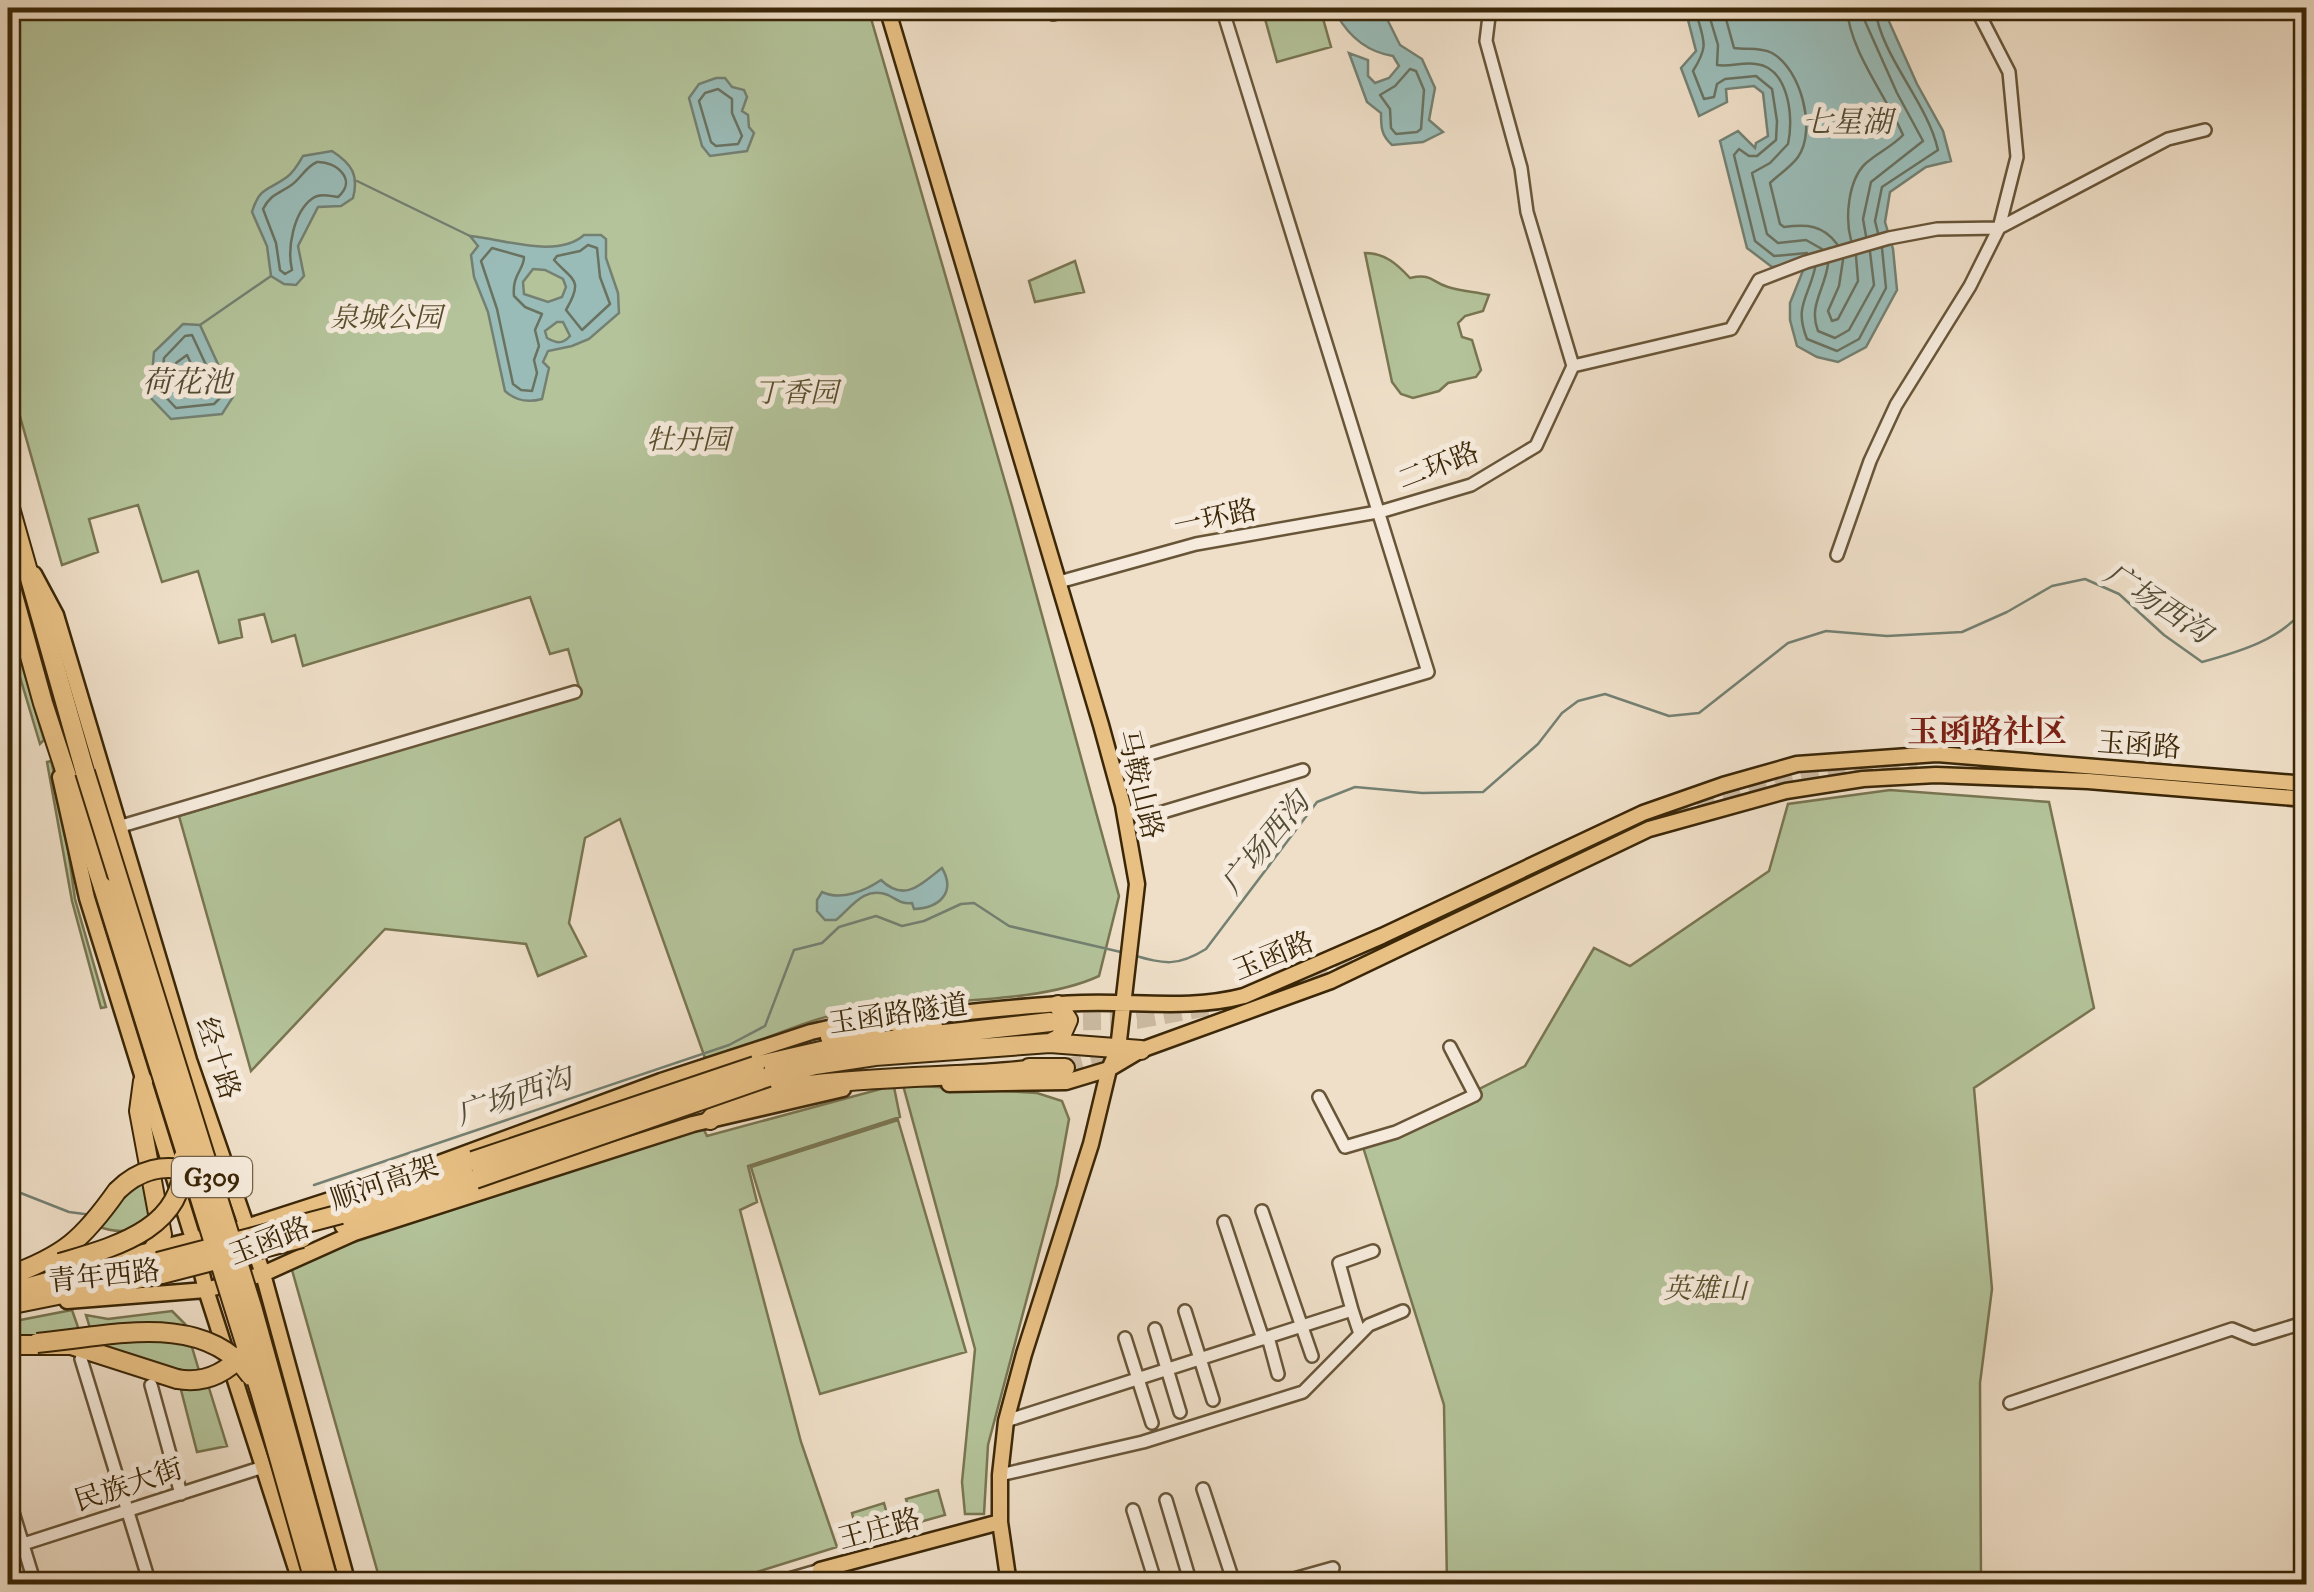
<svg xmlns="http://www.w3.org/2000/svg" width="2314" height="1592" font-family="'IM FELL Great Primer','Noto Serif SC',serif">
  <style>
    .green { fill: #b4c39a; stroke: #787551; stroke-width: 2.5 }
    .water { fill: #9abcb8; stroke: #748072; stroke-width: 2.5; fill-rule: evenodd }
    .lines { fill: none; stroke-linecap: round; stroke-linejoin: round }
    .shore { stroke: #6a7260; stroke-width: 2.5 }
    .stream { stroke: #748072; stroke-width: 2.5 }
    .highway-tunnel { stroke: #cbbaa2; stroke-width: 18; stroke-dasharray: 18 9; stroke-linecap: butt }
    .minor-casing { stroke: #685538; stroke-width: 16 }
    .major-casing { stroke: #3b2708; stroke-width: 19 }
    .highway-casing { stroke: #3b2708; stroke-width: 22 }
    .minor { stroke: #f5eadb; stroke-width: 11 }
    .major { stroke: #e8c084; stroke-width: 14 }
    .highway { stroke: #e8c084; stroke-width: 18 }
    .highway-bridge-casing { stroke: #3b2708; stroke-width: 22; stroke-linecap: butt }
    .highway-bridge { stroke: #e8c084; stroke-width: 18 }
    .labels { text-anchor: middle; stroke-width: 10; stroke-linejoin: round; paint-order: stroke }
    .shield { fill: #f5eadb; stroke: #736247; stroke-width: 2.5 }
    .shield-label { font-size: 25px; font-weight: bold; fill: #3b2708 }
    .park-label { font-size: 28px; font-style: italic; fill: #594e2c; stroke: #f5eadb }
    .street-label { font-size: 28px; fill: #3b2708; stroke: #f5eadb }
    .water-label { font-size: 30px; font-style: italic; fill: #534c34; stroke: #f5eadb }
    .quarter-label { font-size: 32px; font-weight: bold; fill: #7a1f14; stroke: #f5eadb }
  </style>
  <rect width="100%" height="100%" fill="#efdfc8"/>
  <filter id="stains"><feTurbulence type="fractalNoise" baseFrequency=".002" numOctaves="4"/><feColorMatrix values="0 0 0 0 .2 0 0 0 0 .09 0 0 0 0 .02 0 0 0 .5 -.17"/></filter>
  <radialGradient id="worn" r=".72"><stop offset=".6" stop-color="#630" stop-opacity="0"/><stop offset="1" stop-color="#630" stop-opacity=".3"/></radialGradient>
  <!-- green -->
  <path class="green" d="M8 8H868L1012 506 1119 896 1099 976C1035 1006 922 998 850 1011 799 1021 755 1046 705 1058L620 819 585 838 569 923 586 956 538 976 526 944 385 929 251 1071 179 816 581 694 568 649 550 654 530 597 303 666 295 635 272 642 264 614 239 620 242 637 219 643 198 571 162 582 138 505 89 519 98 552 62 565 8 374Z
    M1262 8H1320L1331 47 1277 62Z
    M1365 253C1385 253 1397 264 1410 278 1433 273 1431 282 1448 287 1461 291 1476 292 1489 295L1483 311 1465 316 1458 323 1462 337 1472 340 1481 370 1476 377 1448 383 1439 391 1413 398 1401 394 1392 382Z
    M1075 261 1084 292 1035 302 1029 281Z
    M11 647 17 648 44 740 40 744Z
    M51 761 62 806 75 899 106 1007 101 1008 72 901 47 762Z
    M1890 790 2049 802 2094 1008 1974 1088 1992 1289 1980 1383 1981 1584H1447L1444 1405 1363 1147 1525 1066 1594 948 1630 966 1769 871 1788 804Z
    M903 1085 1037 1093 1062 1101 1069 1119 1057 1185 988 1445 984 1514H965L962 1482 975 1349Z
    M888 1087H894L900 1117 748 1166 757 1202 740 1210 801 1442 837 1547 718 1584H381L290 1263 703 1128 707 1136Z
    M898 1120 966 1352 820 1394 751 1167Z
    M150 1179 158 1208C135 1230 128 1237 96 1226L122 1193Z
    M72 1310 87 1353 19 1352 10 1322Z
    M172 1311 185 1324 200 1374 169 1385 98 1354 86 1315 108 1319Z
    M198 1386 209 1388 227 1446 197 1452 181 1390Z
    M938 1490 945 1515 913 1524 906 1499Z
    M884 1503 891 1529 858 1537 852 1513Z"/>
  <!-- water -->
  <path class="water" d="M1662 8H1883L1917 84 1943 131 1951 161 1926 167 1890 192 1885 222 1893 249 1897 290 1866 347 1838 362 1817 357 1797 346 1790 320V303L1806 263 1772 267 1747 248 1720 141 1738 131 1755 148 1756 143 1768 136 1763 93 1754 86 1726 89 1727 102 1699 116 1681 68 1696 51 1688 20Z
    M1383 11 1400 45 1422 59 1435 88 1429 120 1443 132 1423 142 1392 145C1381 135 1381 127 1381 113L1367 102 1349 53 1368 60V76L1375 83 1389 78 1399 66 1393 56C1368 52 1350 38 1337 15Z
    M716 78H725L732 87 744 90 747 97 742 111 748 115 749 127 754 133 747 151 710 156 702 146 689 98 699 84Z
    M332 151C352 164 359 175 353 198L341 206 318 207 298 246 304 276 296 285 284 284 271 276 267 246 252 212C260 186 268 191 287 177 294 172 299 163 303 156Z
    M584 235H601L606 239V258L618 293 619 313 589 339 572 346 548 351 543 362 549 368 542 399C528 403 516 401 505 391L488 312 474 277 471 255 478 246 470 236C503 239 557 259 584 235ZM533 269 545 270 563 279 566 287 562 297 548 302 524 294 523 282ZM557 322H563L570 336C562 345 556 343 547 338L545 331Z
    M183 324 200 325 233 397 222 414 171 419 150 397 154 352Z
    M942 868C956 892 940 908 914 909L912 903C901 904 898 900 888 895 863 886 852 907 836 920H825L817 911V900L822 892C841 901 865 891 881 880 905 903 921 884 942 868Z"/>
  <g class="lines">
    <!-- shore -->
    <path class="shore" d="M1685 8 1697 16C1705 43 1708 47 1693 71L1704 99 1714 97 1717 84 1725 79 1756 76 1772 89 1777 121 1776 140 1757 156H1749L1739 149 1734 155 1755 241 1774 256 1807 253
      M1707 8 1718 45 1717 65C1729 67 1743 62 1756 64 1789 68 1794 118 1788 144L1770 163 1752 173 1767 234 1778 243 1806 240 1822 249
      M1723 8 1734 48C1747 50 1760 47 1772 53 1801 69 1817 130 1798 157 1791 167 1778 175 1770 183L1780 224 1784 227C1807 224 1823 225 1837 244
      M1847 8C1849 50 1887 97 1903 135 1893 146 1877 153 1865 164 1848 181 1845 218 1851 240
      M1862 8 1864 19 1897 93 1923 141 1871 182 1863 219 1866 236
      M1875 8C1881 57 1927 101 1938 150L1882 187 1875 221 1878 233
      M1410 69 1416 71 1424 90 1421 129 1417 132 1396 134 1391 128 1390 109 1380 95 1395 86Z
      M718 89 732 99V113L742 136 738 144 716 146 711 142 699 101 705 93Z
      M317 162C336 161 358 180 338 197 330 196 320 193 313 198 293 212 287 249 292 270L285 274 280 270 276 243 263 209C270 195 278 194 290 186 301 179 305 167 317 162Z
      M588 245 597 248 600 277 610 304 582 330 566 310C584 279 573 281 554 260L557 256 580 251Z
      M492 248 524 257C524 270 512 274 514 296L525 307 542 314 535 330 539 346 534 360 537 373 532 391 521 390 513 384 497 309 481 261Z
      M1843 260 1839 286 1828 311 1832 321 1838 319 1858 281 1856 256
      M1828 264C1825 289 1808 306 1818 331L1835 338 1849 330 1874 285 1870 252
      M1815 268C1808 299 1794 306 1807 339L1837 351 1859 339 1886 288 1882 248
      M192 335 221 397 214 404 176 408 161 392 164 358 185 336Z
      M187 355 203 389 200 393 181 395 174 388 176 363Z"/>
    <!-- stream -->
    <path class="stream" d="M357 181 470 236
      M200 325 271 276
      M1132 955C1165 964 1177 967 1206 949L1317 802 1355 787 1422 793 1483 792 1538 744 1562 713 1578 701 1605 694 1669 716 1699 713 1788 643 1826 631 1887 636 1962 632 2007 612 2052 586 2085 579 2119 594 2164 635 2202 662C2242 651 2279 640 2306 608
      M314 1185 729 1045 765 1026 794 950 822 943 839 927 876 916 902 926 924 921 961 904 974 903 1009 926 1125 953
      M8 1188 69 1212 92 1215"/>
    <!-- highway-tunnel -->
    <path class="highway-tunnel" d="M1645 819 1798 775 1917 762
      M1309 973 1350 959 1441 916
      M1056 1022 1137 1020 1208 1007
      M1065 1068 1127 1051"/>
    <!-- minor casing -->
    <g class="minor-casing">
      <path id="minor" d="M1222 8 1428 672 1136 758 1153 815 1303 770
        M1490 8 1486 41 1521 168 1527 212 1573 366 1731 329 1759 280 1806 262 1889 238 1937 229 1999 228 2168 139 2205 130
        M1053 14 1073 8
        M1837 555 1870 461 1896 405 1970 286 1999 228 2017 157 2009 72 1976 8
        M1059 582 1196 544 1383 511 1471 485 1536 446 1573 366
        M118 827 575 692
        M1319 1097 1345 1147 1396 1132 1475 1095 1450 1047
        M1262 1211 1312 1356
        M1224 1222 1263 1339
        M1352 1310 1339 1263 1373 1251
        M1185 1311 1213 1400
        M1155 1329 1180 1412
        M1268 1337 1278 1374
        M1125 1338 1152 1423
        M81 1359 150 1584
        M151 1385 181 1494
        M2010 1403 2232 1329 2254 1338 2306 1322
        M1006 1421 1352 1310 1360 1334
        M1000 1475 1143 1442 1303 1392 1369 1325 1403 1311
        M1203 1489 1232 1577
        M8 1496 35 1584
        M1166 1500 1191 1584
        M1133 1510 1156 1584
        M8 1549 263 1467
        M772 1584 820 1570
        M1276 1584 1333 1568"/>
    </g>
    <!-- major casing -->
    <g class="major-casing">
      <path id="major" d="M887 8 1101 725 1123 805 1137 884 1118 1049 1109 1069 1091 1144 1024 1354 1006 1421 1000 1475V1522L1009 1584
        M34 574 56 615 189 1060 263 1274 348 1584
        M60 777 87 898 194 1242 206 1290 301 1584
        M903 1019C962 1013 1022 1005 1082 1003 1136 1001 1191 1010 1244 996L1382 936 1643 813 1723 785 1797 764 1937 754 2306 784
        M949 1084 1066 1082 1109 1069 1141 1050 1331 981 1649 829 1786 791 1863 779 1936 775 2088 781 2306 799
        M73 1269 246 1227 404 1176 661 1081 811 1032 842 1025
        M67 1301 206 1290 263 1274 354 1233 693 1124 843 1089
        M824 1584 820 1570 1000 1522"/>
    </g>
    <!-- highway casing -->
    <g class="highway-casing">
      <path id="highway" d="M8 501 85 772
        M8 577 43 703 103 887
        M890 1020 911 1026H933
        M830 1037 882 1022
        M1050 1043 1060 1038 1068 1020 1058 1005
        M755 1066 847 1045 1050 1022
        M1029 1068H1065
        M768 1077 815 1065 875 1056 1050 1043 1141 1050
        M143 1081 139 1111 162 1235 154 1248
        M710 1120C749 1068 971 1082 1038 1068
        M341 1214 473 1161
        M344 1225 475 1179
        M8 1276C64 1256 83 1239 117 1191
        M8 1293 62 1278 158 1262
        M8 1305 162 1274
        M8 1345H71L177 1379"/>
    </g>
    <!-- minor -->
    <use href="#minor" class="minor"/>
    <!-- major -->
    <use href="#major" class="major"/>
    <!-- highway -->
    <use href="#highway" class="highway"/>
    <!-- highway-bridge casing -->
    <g class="highway-bridge-casing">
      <path id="highway-bridge" d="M85 772 252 1307 329 1584
        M103 887 260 1391 315 1584
        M473 1161 755 1066
        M475 1179 768 1077
        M117 1191C138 1170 165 1162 194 1173
        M158 1262 341 1214
        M60 1263C114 1247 187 1229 183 1158
        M162 1274 302 1238
        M37 1343C107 1337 204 1309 251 1376
        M177 1379C204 1384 225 1374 243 1354"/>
    </g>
    <!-- highway-bridge -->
    <use href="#highway-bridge" class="highway-bridge"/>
  </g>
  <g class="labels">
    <!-- shield labels -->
    <rect class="shield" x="172" y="1157" width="80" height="40" rx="8"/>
    <g class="shield-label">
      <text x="212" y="1186">G309</text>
    </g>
    <!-- park labels -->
    <g class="park-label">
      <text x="386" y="327">泉城公园</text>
      <text x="796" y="402">丁香园</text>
      <text x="688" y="449">牡丹园</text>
      <text x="1705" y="1298">英雄山</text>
    </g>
    <!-- street labels -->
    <g class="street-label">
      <text transform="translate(1438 465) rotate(-21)" y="10">二环路</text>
      <text transform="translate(1215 517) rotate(-12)" y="10">一环路</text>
      <text transform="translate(2139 744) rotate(4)" y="10">玉函路</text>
      <text transform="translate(1141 784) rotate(76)" y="10">马鞍山路</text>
      <text transform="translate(1273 955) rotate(-22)" y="10">玉函路</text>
      <text transform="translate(898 1013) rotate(-8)" y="10">玉函路隧道</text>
      <text transform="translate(219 1058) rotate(72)" y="10">经十路</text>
      <text transform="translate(384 1182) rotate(-19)" y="10">顺河高架</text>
      <text transform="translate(269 1240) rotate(-21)" y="10">玉函路</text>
      <text transform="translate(104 1275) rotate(-6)" y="10">青年西路</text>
      <text transform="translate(128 1484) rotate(-18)" y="10">民族大街</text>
      <text transform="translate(879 1528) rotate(-15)" y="10">王庄路</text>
    </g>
    <!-- water labels -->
    <g class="water-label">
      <text x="1847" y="132">七星湖</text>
      <text x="187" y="392">荷花池</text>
      <text transform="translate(2158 603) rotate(33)" y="10">广场西沟</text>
      <text transform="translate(1265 843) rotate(-51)" y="10">广场西沟</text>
      <text transform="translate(514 1096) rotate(-19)" y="10">广场西沟</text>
    </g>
    <!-- quarter labels -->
    <g class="quarter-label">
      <text x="1987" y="742">玉函路社区</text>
    </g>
  </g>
  <!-- margin -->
  <rect width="2314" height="1592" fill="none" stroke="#efdfc8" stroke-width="40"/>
  <rect x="10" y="10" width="2294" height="1572" fill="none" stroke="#3b2708" stroke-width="5"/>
  <rect x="20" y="20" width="2274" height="1552" fill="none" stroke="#3b2708" stroke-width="2.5"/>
  <rect width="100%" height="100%" filter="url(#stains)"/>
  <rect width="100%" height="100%" fill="url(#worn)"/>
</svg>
